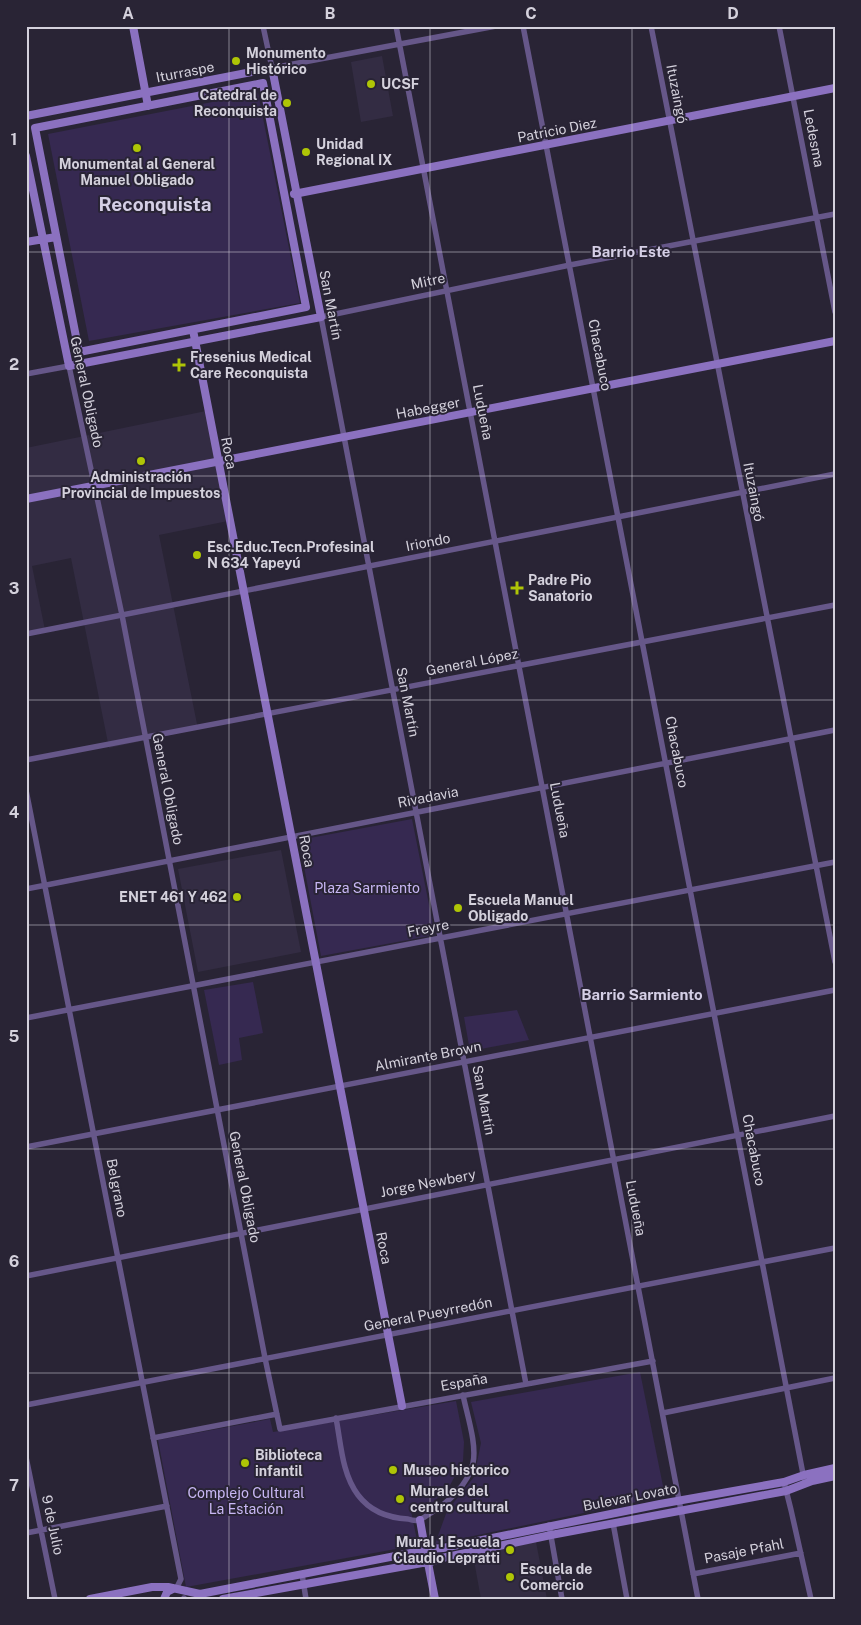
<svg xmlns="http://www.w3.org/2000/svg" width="861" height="1625" font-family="'Public Sans',sans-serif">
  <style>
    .built { fill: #332c43 }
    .green { fill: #362951 }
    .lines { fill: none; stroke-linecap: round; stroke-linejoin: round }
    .street { stroke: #665789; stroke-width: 5.5 }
    .secondary { stroke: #8b71c0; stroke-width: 8 }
    .grid { fill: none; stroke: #d4d1dc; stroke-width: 1; stroke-opacity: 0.55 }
    .poi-dot { fill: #afc506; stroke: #292435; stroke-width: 2 }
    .labels { text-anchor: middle; stroke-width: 4; stroke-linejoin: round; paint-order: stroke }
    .poi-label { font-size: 14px; font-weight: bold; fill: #d4d1dc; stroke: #292435; text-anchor: start }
    .street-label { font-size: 14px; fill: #d4d1dc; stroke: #292435 }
    .park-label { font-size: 14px; fill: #c8b7f4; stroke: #292435 }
    .neighbourhood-label { font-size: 15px; font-weight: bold; fill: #d5cfe6; stroke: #292435 }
    .district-label { font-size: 19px; font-weight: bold; fill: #d5cfe6; stroke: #292435 }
    .neatline { fill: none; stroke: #d4d1dc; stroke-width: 2 }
    .grid-label { font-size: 16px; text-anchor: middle; font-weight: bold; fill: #d4d1dc }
  </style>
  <rect width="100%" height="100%" fill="#292435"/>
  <!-- built -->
  <path class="built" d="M382 56 393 116 361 122 351 62Z
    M206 411 228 521 159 535 198 729 109 748 71 558 32 566 45 630 26 634V448Z
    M281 850 301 952 198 972 178 869Z
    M536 1542 547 1599H481L473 1555Z"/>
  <!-- green -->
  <path class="green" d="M258 93 300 303 89 341 48 134Z
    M412 819 435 935 321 956 299 840Z
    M253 982 263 1033 239 1038 242 1060 219 1065 204 990Z
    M517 1010 529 1040 470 1051 464 1017Z
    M640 1372 665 1496 435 1544 447 1511 474 1477 481 1443 471 1402Z
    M456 1401 464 1442 463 1461 448 1489 430 1505 411 1511 418 1545 186 1587 158 1440 270 1419 273 1432Z"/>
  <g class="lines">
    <!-- street -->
    <path class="street" d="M263 26 272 68 496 26
      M396 26 698 1599
      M523 26 804 1479
      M651 26 835 962
      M779 26 835 312
      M26 374 69 366 122 615 265 1358 280 1429 653 1361
      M26 634 835 474
      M26 760 835 605
      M26 790 181 1579 176 1589
      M26 889 835 730
      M26 1018 835 862
      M26 1147 835 990
      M26 1276 835 1116
      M526 1384 321 317 570 265 835 214
      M26 1405 835 1248
      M663 1413 835 1378
      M336 1418C341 1444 342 1474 358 1495 370 1511 389 1518 408 1519 411 1520 416 1521 419 1520 422 1519 426 1516 429 1514 448 1503 468 1485 473 1463 477 1444 467 1415 463 1395
      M153 1438 277 1414
      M26 1457 55 1599
      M784 1482 791 1510 811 1599
      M613 1523 627 1599
      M549 1525 562 1599
      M26 1533 167 1506
      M302 1574 306 1599
      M693 1574 801 1553
      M184 1598V1599"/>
    <!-- secondary -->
    <path class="secondary" d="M133 26 148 106
      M263 83 306 307 79 352 35 128Z
      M26 116 272 68 321 317 69 366 26 156
      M294 194 835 88
      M26 242 56 237
      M193 330 402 1406
      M26 499 835 341
      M420 1520 425 1549
      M429 1549 443 1548 660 1504 784 1482 804 1475 835 1468
      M432 1561 433 1554 431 1550 427 1549 421 1551 419 1558 422 1563H428L442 1558 551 1535 786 1491 812 1481 835 1476
      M428 1563 435 1599
      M90 1599 152 1587H168L200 1594 421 1551
      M164 1599 167 1592 173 1589
      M223 1599 422 1563"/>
  </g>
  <!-- grid -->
  <path class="grid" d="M229 26V1599M430 26V1599M632 26V1599M26 252H835M26 476H835M26 700H835M26 925H835M26 1149H835M26 1373H835"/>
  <!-- markers -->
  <g class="poi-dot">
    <circle cx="236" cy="61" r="5"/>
    <circle cx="371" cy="84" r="5"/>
    <circle cx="287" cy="103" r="5"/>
    <circle cx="137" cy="148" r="5"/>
    <circle cx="306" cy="152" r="5"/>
    <path d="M176.5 357.5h5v5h5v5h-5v5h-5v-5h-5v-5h5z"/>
    <circle cx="141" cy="461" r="5"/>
    <circle cx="197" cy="555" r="5"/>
    <path d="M514.5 580.5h5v5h5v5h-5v5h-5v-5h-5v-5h5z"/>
    <circle cx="237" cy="897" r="5"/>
    <circle cx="458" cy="908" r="5"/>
    <circle cx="245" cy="1463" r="5"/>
    <circle cx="393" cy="1470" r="5"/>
    <circle cx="400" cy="1499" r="5"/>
    <circle cx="510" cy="1550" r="5"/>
    <circle cx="510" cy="1577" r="5"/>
  </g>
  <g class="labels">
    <!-- poi labels -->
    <g class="poi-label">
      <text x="246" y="58">Monumento<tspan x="246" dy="16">Histórico</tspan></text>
      <text x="381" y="89">UCSF</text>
      <text x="277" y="100" text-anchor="end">Catedral de<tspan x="277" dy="16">Reconquista</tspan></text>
      <text x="316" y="149">Unidad<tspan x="316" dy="16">Regional IX</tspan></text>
      <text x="137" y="169" text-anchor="middle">Monumental al General<tspan x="137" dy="16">Manuel Obligado</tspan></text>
      <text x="190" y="362">Fresenius Medical<tspan x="190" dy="16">Care Reconquista</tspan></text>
      <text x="141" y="482" text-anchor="middle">Administración<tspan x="141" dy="16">Provincial de Impuestos</tspan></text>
      <text x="207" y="552">Esc.Educ.Tecn.Profesinal<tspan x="207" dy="16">N 634 Yapeyú</tspan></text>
      <text x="528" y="585">Padre Pio<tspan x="528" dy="16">Sanatorio</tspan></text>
      <text x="227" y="902" text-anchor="end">ENET 461 Y 462</text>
      <text x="468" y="905">Escuela Manuel<tspan x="468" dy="16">Obligado</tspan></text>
      <text x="255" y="1460">Biblioteca<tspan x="255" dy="16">infantil</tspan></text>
      <text x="403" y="1475">Museo historico</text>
      <text x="410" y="1496">Murales del<tspan x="410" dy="16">centro cultural</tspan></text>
      <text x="500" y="1547" text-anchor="end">Mural 1 Escuela<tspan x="500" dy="16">Claudio Lepratti</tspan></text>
      <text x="520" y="1574">Escuela de<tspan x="520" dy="16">Comercio</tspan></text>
    </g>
    <!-- street labels -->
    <g class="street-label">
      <text transform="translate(185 72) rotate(-11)" y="5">Iturraspe</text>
      <text transform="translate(677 94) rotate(79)" y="5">Ituzaingó</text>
      <text transform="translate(557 130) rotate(-11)" y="5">Patricio Diez</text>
      <text transform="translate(814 138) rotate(79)" y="5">Ledesma</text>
      <text transform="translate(428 281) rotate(-12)" y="5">Mitre</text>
      <text transform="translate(331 305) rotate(79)" y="5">San Martín</text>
      <text transform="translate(600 355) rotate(79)" y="5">Chacabuco</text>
      <text transform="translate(87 392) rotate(78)" y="5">General Obligado</text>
      <text transform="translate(428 408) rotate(-11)" y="5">Habegger</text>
      <text transform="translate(483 412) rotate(79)" y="5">Ludueña</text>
      <text transform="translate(229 453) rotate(79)" y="5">Roca</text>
      <text transform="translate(754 492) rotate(79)" y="5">Ituzaingó</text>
      <text transform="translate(428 542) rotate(-11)" y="5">Iriondo</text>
      <text transform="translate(472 662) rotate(-11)" y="5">General López</text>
      <text transform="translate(408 702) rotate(79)" y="5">San Martín</text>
      <text transform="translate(677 752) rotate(79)" y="5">Chacabuco</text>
      <text transform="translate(168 789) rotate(79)" y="5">General Obligado</text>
      <text transform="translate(428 797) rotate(-11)" y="5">Rivadavia</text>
      <text transform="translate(560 810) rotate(79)" y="5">Ludueña</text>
      <text transform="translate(307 851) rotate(79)" y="5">Roca</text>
      <text transform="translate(428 928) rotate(-11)" y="5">Freyre</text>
      <text transform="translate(428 1056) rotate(-11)" y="5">Almirante Brown</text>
      <text transform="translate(484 1100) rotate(79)" y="5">San Martín</text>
      <text transform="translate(754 1150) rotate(79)" y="5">Chacabuco</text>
      <text transform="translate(428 1183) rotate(-11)" y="5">Jorge Newbery</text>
      <text transform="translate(245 1187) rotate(79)" y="5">General Obligado</text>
      <text transform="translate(117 1188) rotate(79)" y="5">Belgrano</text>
      <text transform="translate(636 1208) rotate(79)" y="5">Ludueña</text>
      <text transform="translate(384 1248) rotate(79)" y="5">Roca</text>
      <text transform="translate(428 1314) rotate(-11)" y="5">General Pueyrredón</text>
      <text transform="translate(464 1382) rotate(-10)" y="5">España</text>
      <text transform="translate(630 1497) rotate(-11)" y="5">Bulevar Lovato</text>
      <text transform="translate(53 1525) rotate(78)" y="5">9 de Julio</text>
      <text transform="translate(744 1551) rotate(-11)" y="5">Pasaje Pfahl</text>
    </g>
    <!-- park labels -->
    <g class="park-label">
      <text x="367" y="893">Plaza Sarmiento</text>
      <text x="246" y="1498">Complejo Cultural<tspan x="246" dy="16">La Estación</tspan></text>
    </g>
    <!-- neighbourhood labels -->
    <g class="neighbourhood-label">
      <text x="631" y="257">Barrio Este</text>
      <text x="642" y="1000">Barrio Sarmiento</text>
    </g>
    <!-- district labels -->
    <g class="district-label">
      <text x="155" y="211">Reconquista</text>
    </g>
  </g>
  <!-- border -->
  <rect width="861" height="1625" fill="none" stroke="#292435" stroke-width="55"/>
  <rect x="28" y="28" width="806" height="1570" class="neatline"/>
  <g class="grid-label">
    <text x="128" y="19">A</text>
    <text x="330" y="19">B</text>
    <text x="531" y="19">C</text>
    <text x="733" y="19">D</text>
    <text x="14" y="145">1</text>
    <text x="14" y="370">2</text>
    <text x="14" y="594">3</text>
    <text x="14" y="818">4</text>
    <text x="14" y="1042">5</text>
    <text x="14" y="1267">6</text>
    <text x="14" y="1491">7</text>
  </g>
</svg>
